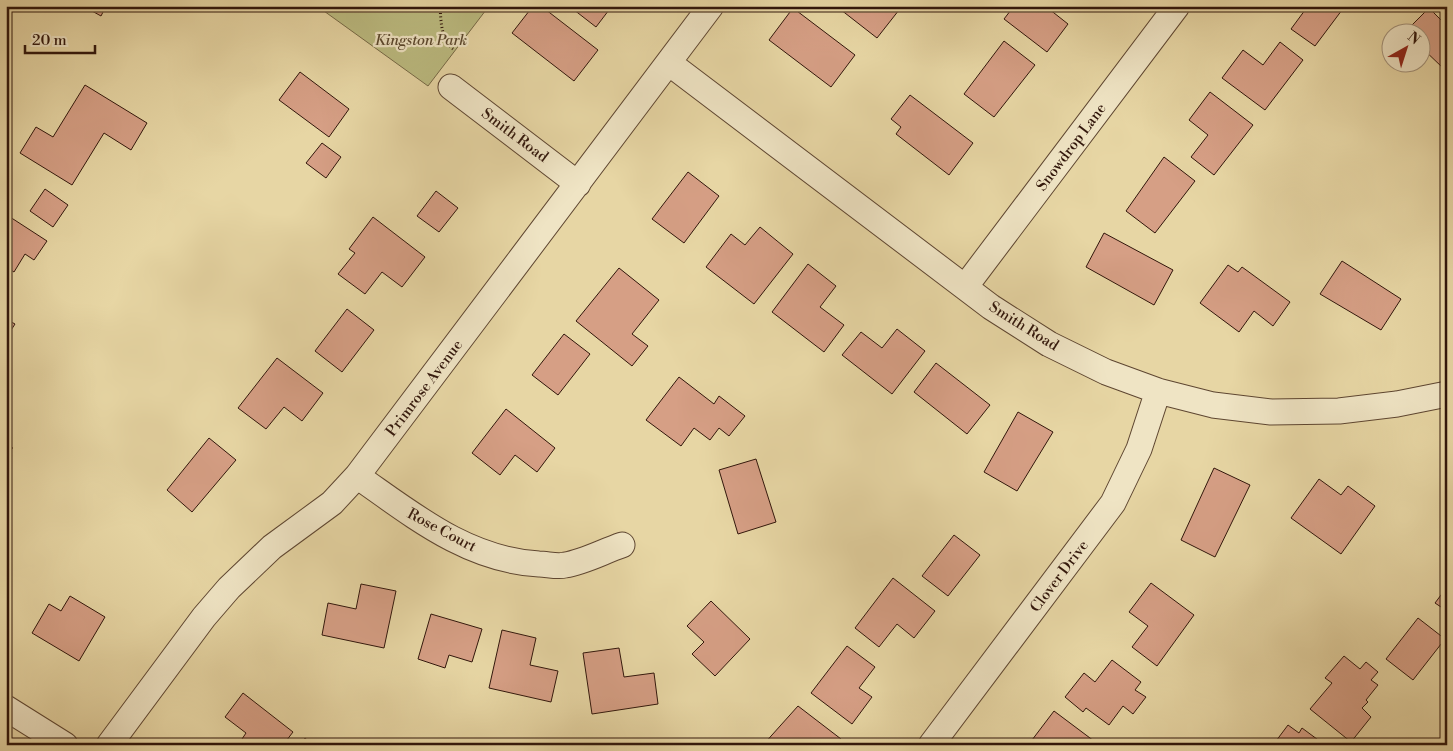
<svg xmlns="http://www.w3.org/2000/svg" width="1453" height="751" font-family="'Libre Bodoni',serif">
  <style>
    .green { fill: #bcbc81; stroke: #766946 }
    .building { fill: #d69f85; stroke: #31160b }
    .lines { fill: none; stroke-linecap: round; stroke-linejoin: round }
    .minor-casing { stroke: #5e4631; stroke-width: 27 }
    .path { stroke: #31160b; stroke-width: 3; stroke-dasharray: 1 2.5; stroke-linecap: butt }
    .minor { stroke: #efe4c4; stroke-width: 25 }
    .labels { text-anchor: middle; stroke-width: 4.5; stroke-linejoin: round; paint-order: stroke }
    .park-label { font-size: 15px; font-style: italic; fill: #5b482e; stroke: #efe4c4 }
    .street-label { font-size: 15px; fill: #31160b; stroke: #efe4c4 }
  </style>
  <rect width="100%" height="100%" fill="#e7d6a4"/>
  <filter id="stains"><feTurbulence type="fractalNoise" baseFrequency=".004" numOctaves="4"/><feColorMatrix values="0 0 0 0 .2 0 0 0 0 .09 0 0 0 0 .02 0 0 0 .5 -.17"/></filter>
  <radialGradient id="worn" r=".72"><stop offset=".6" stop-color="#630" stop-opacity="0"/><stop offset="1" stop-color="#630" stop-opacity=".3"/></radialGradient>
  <!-- green -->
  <path class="green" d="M317 6H489L428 86Z"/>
  <!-- building -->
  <path class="building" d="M83 6H106L101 16Z
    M533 6H541L598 50 574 81 512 33Z
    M569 6H612L596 27Z
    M836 6H894L899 10 877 38Z
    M1014 6H1050L1049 9 1068 24 1047 52 1004 19Z
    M1308 6H1345L1315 46 1291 29Z
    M793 8 855 55 831 87 769 40Z
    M1429 8 1447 26V64L1443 68 1420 46V32L1406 31Z
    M1004 41 1035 65 994 117 964 94Z
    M1280 42 1303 60 1265 110 1222 78 1243 50 1263 65Z
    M300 72 349 109 329 137 279 100Z
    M85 85 147 123 131 150 104 133 72 185 20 153 36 127 53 137Z
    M1210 92 1253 125 1214 175 1191 157 1208 135 1189 120Z
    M910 95 973 143 949 175 896 134 901 127 891 119Z
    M322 143 341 157 326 178 306 163Z
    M1164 157 1195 181 1155 233 1126 211Z
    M688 172 719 196 684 243 652 219Z
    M45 189 68 205 53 227 30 211Z
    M436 191 458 208 439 232 417 216Z
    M10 217 47 241 34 260 25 254 14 272 6 267V223Z
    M373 217 425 257 402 287 382 272 365 294 338 274 355 253 349 249Z
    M760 227 793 254 754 304 706 267 731 234 745 245Z
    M1104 233 1173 270 1154 305 1086 267Z
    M1342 261 1401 299 1381 330 1320 294Z
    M808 264 836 286 820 307 844 325 824 352 772 312Z
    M1228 265 1238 272 1242 267 1290 302 1273 326 1254 311 1239 332 1200 303Z
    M619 268 659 300 632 334 648 346 632 366 576 321Z
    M347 309 374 330 342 372 315 351Z
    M6 319 15 324 6 338Z
    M897 329 925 351 892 394 842 355 861 332 882 348Z
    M564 334 590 354 558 395 532 375Z
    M277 358 323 393 302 421 284 407 266 429 238 408Z
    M936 363 990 405 967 434 914 392Z
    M679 377 714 404 719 396 745 416 729 436 719 428 710 440 694 428 681 446 646 420Z
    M506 409 555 448 537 472 515 455 500 475 472 453Z
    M1018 412 1053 432 1017 491 984 472Z
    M209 438 236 460 192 512 167 490Z
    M6 442 13 448 6 455Z
    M756 459 776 522 738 534 719 470Z
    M1214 468 1250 485 1215 557 1181 540Z
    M1319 479 1341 495 1348 486 1375 506 1341 554 1291 518Z
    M954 535 980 555 948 596 922 576Z
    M893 578 935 611 914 638 897 624 879 647 855 628Z
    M1151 583 1194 615 1157 666 1132 647 1148 626 1129 612Z
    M361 584 396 591 384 648 322 635 328 603 356 609Z
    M1447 587V611L1435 603Z
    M70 596 105 617 79 661 32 633 49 604 61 611Z
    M711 601 750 639 715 676 692 654 704 642 687 626Z
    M431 614 482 629 472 662 449 655 445 668 418 659Z
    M1418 618 1445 639 1413 680 1386 659Z
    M502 630 536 638 530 665 558 671 551 702 489 688Z
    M847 646 875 667 859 688 872 697 852 724 811 693Z
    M619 648 624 677 654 673 658 704 592 714 583 653Z
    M1344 656 1360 669 1366 662 1378 672 1371 680 1378 685 1366 700 1368 702 1362 708 1371 717 1351 742 1310 709 1332 683 1325 678Z
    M1112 660 1141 682 1135 690 1146 697 1133 714 1123 706 1109 725 1086 708 1083 712 1065 697 1084 673 1095 682Z
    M243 693 293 732 283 745H238L246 733 225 717Z
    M798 706 841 739 836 745H763Z
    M1054 711 1098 744V745H1038L1032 740Z
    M1288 725 1299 733 1302 728 1325 745H1281L1276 741Z
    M305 738 313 745H300Z"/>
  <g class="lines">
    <!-- minor casing -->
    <g class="minor-casing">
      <path id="minor" d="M669 63 991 307 1049 344 1106 372 1158 391 1213 405 1271 412 1339 411 1397 404 1447 394
        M451 87 578 184
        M965 287 1177 6
        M357 476C413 515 467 560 539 564 547 564 557 567 565 565 584 562 604 551 622 545
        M6 708 65 745
        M109 745 204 617 229 588 272 547 332 503 357 476 711 6
        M931 745 1113 503 1139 449 1158 391"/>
    </g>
    <!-- path -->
    <path class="path" d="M440 6C441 22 441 39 453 49"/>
    <!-- minor -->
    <use href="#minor" class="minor"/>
  </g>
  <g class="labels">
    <!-- park labels -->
    <g class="park-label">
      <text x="421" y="45">Kingston Park</text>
    </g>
    <!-- street labels -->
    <g class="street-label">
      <text transform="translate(515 135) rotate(37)" y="5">Smith Road</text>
      <text transform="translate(1071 147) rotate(-53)" y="5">Snowdrop Lane</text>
      <text transform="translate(1024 326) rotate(32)" y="5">Smith Road</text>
      <text transform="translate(424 388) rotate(-53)" y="5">Primrose Avenue</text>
      <text transform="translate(442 530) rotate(28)" y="5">Rose Court</text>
      <text transform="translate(1059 576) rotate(-53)" y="5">Clover Drive</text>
    </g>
  </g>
  <!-- margin -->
  <rect width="1453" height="751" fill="none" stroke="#e7d6a4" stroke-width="25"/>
  <rect x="8" y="8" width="1438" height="736" fill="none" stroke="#31160b" stroke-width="2.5"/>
  <rect x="12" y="12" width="1428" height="726" fill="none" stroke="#31160b"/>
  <!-- north arrow -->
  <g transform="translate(1406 48) rotate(39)"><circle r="24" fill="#efe4c4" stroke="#a3927a"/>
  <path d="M0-4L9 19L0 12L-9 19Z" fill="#8f2418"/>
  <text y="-8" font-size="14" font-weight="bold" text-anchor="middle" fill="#31160b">N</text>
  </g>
  <!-- scale -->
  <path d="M25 45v8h70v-8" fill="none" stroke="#31160b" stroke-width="2.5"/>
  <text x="32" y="45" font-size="15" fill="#31160b" stroke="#efe4c4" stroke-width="4" paint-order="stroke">20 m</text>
  <rect width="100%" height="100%" filter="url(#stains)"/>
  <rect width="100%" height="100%" fill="url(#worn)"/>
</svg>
